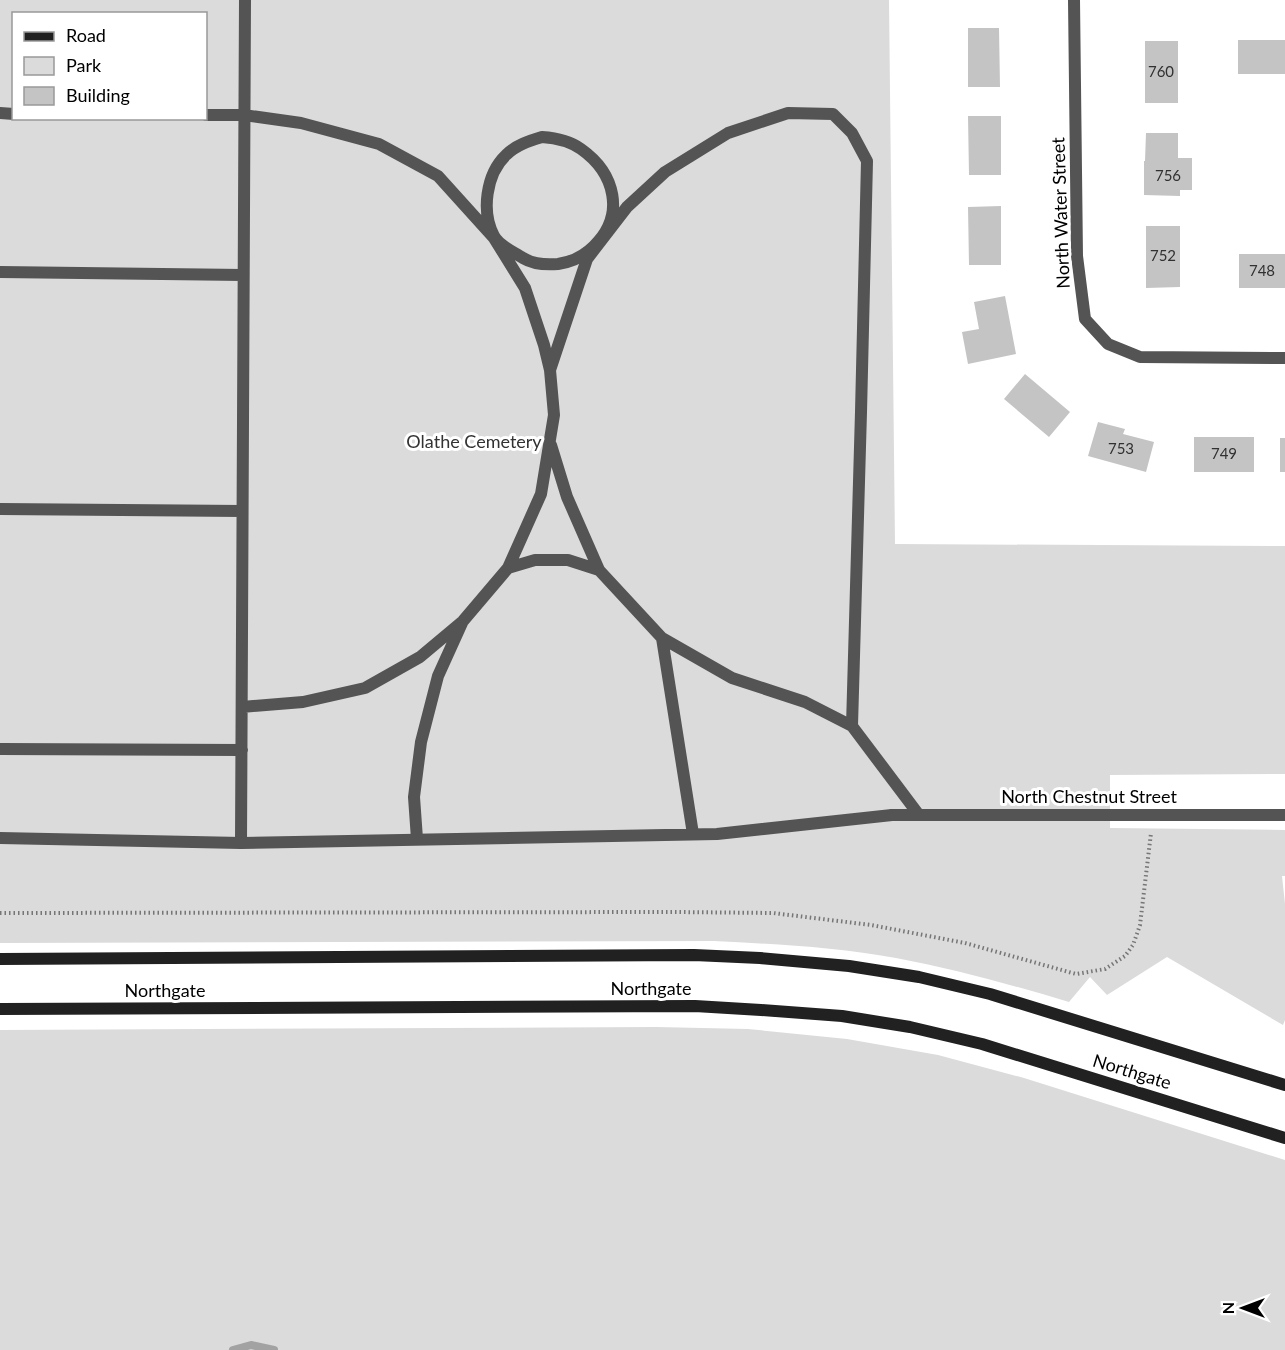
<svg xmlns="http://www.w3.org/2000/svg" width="1285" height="1350" font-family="Lato,sans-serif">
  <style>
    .green { fill: #dbdbdb; fill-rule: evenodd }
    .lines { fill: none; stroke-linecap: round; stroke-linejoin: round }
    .stream { stroke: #a2a2a2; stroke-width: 8 }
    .building { fill: #c4c4c4 }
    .path { stroke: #767676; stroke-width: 4; stroke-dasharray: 1.5 3; stroke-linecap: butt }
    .lane { stroke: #545454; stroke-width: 12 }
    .street { stroke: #545454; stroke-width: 12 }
    .secondary { stroke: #212121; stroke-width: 12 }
    .labels { text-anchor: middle; stroke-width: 6; stroke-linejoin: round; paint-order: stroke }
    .number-label { font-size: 15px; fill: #313131 }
    .street-label { font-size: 18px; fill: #000; stroke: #fff }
    .park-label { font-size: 18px; fill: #323232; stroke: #fff }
  </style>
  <rect width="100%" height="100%" fill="#fff"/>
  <!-- green -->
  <path class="green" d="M0 0H889L895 544 1285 546V774L1110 775V828L1285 830V876H1282L1285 904V1020L1283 1025 1167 957 1107 995 1090 977 1069 1002C1012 985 955 969 896 958 836 947 774 944 714 941L0 943ZM14 14H206V118H14Z
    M656 1027 748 1029 847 1039 938 1055 1024 1078 1285 1160V1350H0V1030Z"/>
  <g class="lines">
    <!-- stream -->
    <path class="stream" d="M233 1350 251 1345 274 1350"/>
  </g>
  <!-- building -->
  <path class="building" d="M968 28H999L1000 87H968Z
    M1238 40H1285V74H1238Z
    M1145 41H1178V103H1145Z
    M968 116H1001V175H969Z
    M1146 133H1178V158H1192V190H1180V196L1144 195V161H1145Z
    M1001 206V265H969L968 207Z
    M1146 226H1180V287L1146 288Z
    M1239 254H1285V288H1239Z
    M1005 296 1016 354 968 364 962 332 979 329 974 302Z
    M1025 374 1070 412 1049 437 1004 399Z
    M1098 422 1125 429 1123 434 1154 442 1146 472 1088 456Z
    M1194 437H1254V472H1194Z
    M1280 438H1285V472H1280Z"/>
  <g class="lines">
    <!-- path -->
    <path class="path" d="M0 913 674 912 773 913 871 925 965 943 1076 974 1105 969 1125 956 1133 945 1140 925 1151 833"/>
    <!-- lane -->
    <path class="lane" d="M0 113 14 114
      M206 115H244L301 123 379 144 438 176 494 238 525 288 544 345 550 370 554 415 541 494 508 568 463 621 420 657 365 688 303 702 242 707
      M542 137C556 138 570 141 581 149 615 173 626 215 594 246 584 256 572 262 558 264 546 265 533 264 523 258 514 252 499 246 494 236 481 212 486 174 506 155 516 145 529 141 542 137Z
      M0 272 243 275
      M550 370 587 259 627 207 665 172 728 133 788 113 833 114 852 133 867 161 861 412 852 726 919 815
      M551 445 567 497 599 570 662 638 732 678 805 702 852 726
      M0 509 242 511
      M508 568 535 560H568L599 570
      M662 638 693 834
      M0 749 242 750
      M0 838 241 843 717 834 892 815
      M417 839 414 797 421 742 438 676 462 623
      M241 843 245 0"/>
    <!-- street -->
    <path class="street" d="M1074 0 1077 256 1085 319 1108 344 1140 357 1285 358
      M892 815H1285"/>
    <!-- secondary -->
    <path class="secondary" d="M0 959 694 955 760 958 849 966 919 977 990 994 1285 1085
      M0 1009 695 1006 761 1010 842 1016 910 1027 982 1044 1285 1138"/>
  </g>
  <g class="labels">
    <!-- number labels -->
    <g class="number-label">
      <text x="1161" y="77">760</text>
      <text x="1168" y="181">756</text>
      <text x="1163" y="261">752</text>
      <text x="1262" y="276">748</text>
      <text x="1121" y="454">753</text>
      <text x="1224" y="459">749</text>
    </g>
    <!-- street labels -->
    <g class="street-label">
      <text transform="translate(1061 213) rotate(-92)" y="6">North Water Street</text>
      <text x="1089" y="803">North Chestnut Street</text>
      <text x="651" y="995">Northgate</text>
      <text x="165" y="997">Northgate</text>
      <text transform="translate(1132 1072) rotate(17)" y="6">Northgate</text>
    </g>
    <!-- park labels -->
    <g class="park-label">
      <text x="474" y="448">Olathe Cemetery</text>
    </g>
  </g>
  <!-- legend -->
  <rect x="12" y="12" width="195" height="108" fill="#ffffff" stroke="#999999" stroke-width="1.5"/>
  <rect x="24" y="32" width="30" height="9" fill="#212121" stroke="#999999" stroke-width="1.5"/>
  <text x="66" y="42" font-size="18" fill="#000000">Road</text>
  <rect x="24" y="57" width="30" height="18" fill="#dbdbdb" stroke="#999999" stroke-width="1.5"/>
  <text x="66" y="72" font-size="18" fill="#000000">Park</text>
  <rect x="24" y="87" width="30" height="18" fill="#c4c4c4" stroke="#999999" stroke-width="1.5"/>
  <text x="66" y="102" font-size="18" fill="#000000">Building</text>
  <!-- north arrow -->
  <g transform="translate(1243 1308) rotate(270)" stroke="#ffffff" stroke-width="4.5" paint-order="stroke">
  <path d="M0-4.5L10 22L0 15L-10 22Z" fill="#000000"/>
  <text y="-9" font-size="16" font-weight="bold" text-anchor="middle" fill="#000000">N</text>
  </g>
</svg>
